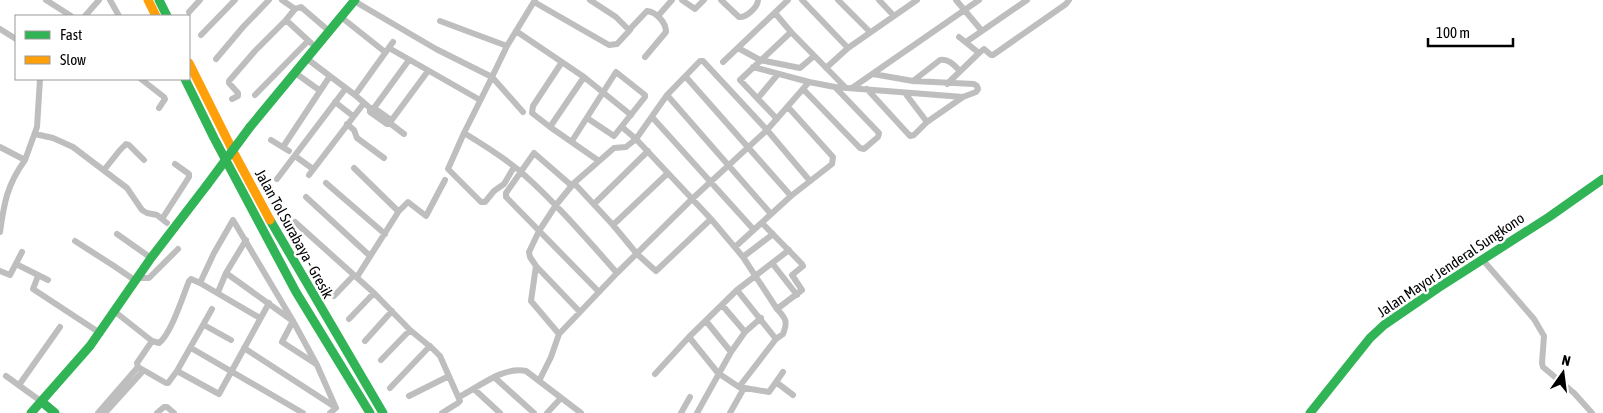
<svg xmlns="http://www.w3.org/2000/svg" width="1603" height="413" font-family="'Asap Condensed',sans-serif">
  <style>
    .lines { fill: none; stroke-linecap: round; stroke-linejoin: round }
    .street { stroke: #bebebe; stroke-width: 6 }
    .fast { stroke: #30b455; stroke-width: 9 }
    .slow { stroke: #ff9f0a; stroke-width: 9 }
    .fast-bridge { stroke: #30b455; stroke-width: 9 }
    .labels { text-anchor: middle; stroke-width: 5; stroke-linejoin: round; paint-order: stroke }
    .street-label { font-size: 15px; fill: #000; stroke: #fff }
  </style>
  <rect width="100%" height="100%" fill="#fff"/>
  <g class="lines">
    <!-- street -->
    <path class="street" d="M46 0 71 16
      M110 0 119 16
      M282 0 295 9
      M590 0 616 17 629 30 647 11C656 12 666 22 666 32L645 57
      M682 0 695 9 704 0
      M721 0 739 17C746 18 758 7 758 0
      M802 0 848 48
      M838 0 870 32
      M879 0 894 16
      M956 0 982 31
      M354 1 436 49 492 77 464 133C484 145 503 157 521 172 556 203 586 238 617 273
      M534 2 609 45 617 44 630 30
      M189 12 200 0
      M775 13 791 32 845 87
      M85 16 99 0
      M658 16 672 0
      M341 17 385 52
      M286 20 311 43
      M440 21 507 46
      M0 29 16 39
      M516 31 584 77 631 115
      M201 35 235 0
      M959 37 979 53 984 49 991 55H993L1066 4 1069 0
      M966 42 1027 0
      M389 48 480 100
      M738 48 760 60 800 68 814 56
      M306 58 355 95 370 108V112L387 124H391
      M216 59 243 27 269 0
      M562 62 533 106 532 113 550 127 599 161
      M723 62 788 0
      M753 67 809 82 835 87 963 97 976 92 978 89 977 86 974 84 913 81 873 74
      M826 68 848 48 917 0
      M294 72 319 90
      M686 77 791 196
      M141 79 164 97 165 99 159 108
      M913 81 940 60C948 58 955 66 960 71
      M947 84 979 53
      M852 88 979 0
      M803 89 860 148 864 149 878 137 879 133 835 87
      M867 89 910 136 914 135 927 122 963 97
      M905 93 927 122
      M255 95 308 41
      M355 95 393 42
      M667 95 771 214
      M758 98 778 74
      M232 99 238 96V93L229 83V81L255 51 286 20 295 9 301 7 329 31
      M335 102 353 116
      M371 108H374L391 120V124L404 134
      M374 108 409 60
      M523 112 492 77 507 46 535 0
      M652 117 754 230
      M777 119 740 80 791 32
      M391 121 428 71
      M347 124 354 130 357 138 384 158
      M550 127 584 77
      M622 127 636 139 711 219 743 257 777 309
      M464 133 448 169 481 202H485L494 191 504 184 514 167
      M35 134 53 138 73 147 127 188 142 210 147 213 157 215 167 223
      M271 140 289 151
      M572 141 616 72 645 95V97L614 136 587 118
      M0 147 25 160C7 185 4 203 0 232
      M283 147 330 76
      M295 156 313 169
      M25 160 37 127 40 79
      M354 168 398 211 397 214 357 277
      M104 170 120 150 126 144 129 145 144 160
      M309 175 364 103
      M277 179 346 88
      M326 183 385 234
      M574 183 613 225 637 254 656 271 711 219
      M572 186 534 153 506 193V197L599 292
      M306 197 370 256
      M594 204 648 151
      M398 212 408 202 426 216 445 180
      M162 219 189 177V174L175 164
      M295 222 374 293 410 330 433 349 440 356 460 401 458 403 442 413
      M762 223 802 264 803 266 792 275 802 290 777 309C786 319 788 321 783 334L776 339
      M613 225 668 173
      M117 234 151 258
      M75 241 114 266 136 281
      M735 247 791 196 832 164 833 157 788 107
      M743 257 773 234
      M1482 259 1534 319 1544 336 1542 363 1543 367 1574 393 1592 413
      M772 263 797 295
      M16 264 48 280
      M536 266 580 312
      M0 271 10 275 22 252
      M226 273 290 319
      M38 276 33 289 100 333
      M138 278H149L178 249
      M737 290 776 339 739 387
      M218 292 226 273 246 240
      M334 296 354 275
      M722 305 745 332
      M114 311 152 341
      M260 318 200 283 214 253 233 220 293 321 317 365 336 408
      M349 319 374 293
      M293 321 282 342 316 364
      M706 321 731 352
      M204 325 231 340
      M559 334 531 301 536 266 530 257 529 252 539 231 556 205 574 183 614 148 626 147 636 139 667 95 700 61H703L767 130 810 181
      M689 337 718 373 739 387 769 392 783 372
      M365 341 392 311
      M191 348 303 413
      M244 348 335 407
      M381 360 410 330
      M138 367 166 383H168L177 371 212 309
      M177 371 219 394 269 303
      M655 374 689 337 737 290 789 250
      M6 376 42 402
      M494 377 534 413
      M539 381 551 357 559 334 580 312 617 273 692 199 767 130 809 82
      M776 382 793 395
      M19 385 60 327
      M390 388 430 346
      M474 389 500 413
      M409 396 449 376
      M459 397C479 387 503 366 526 371L581 413
      M98 413 138 367 137 363 152 341 159 343C171 334 183 296 189 281L191 279 200 283
      M105 413 143 371
      M157 413 164 407H167L174 413
      M330 413 336 408
      M547 413 561 398
      M681 413 690 397
      M697 413 731 352 745 332 761 318
      M730 413 744 388"/>
    <!-- fast -->
    <path class="fast" d="M159 0 167 16
      M185 79 214 138 296 292 370 413
      M250 127 355 0
      M270 220 383 413
      M42 402 55 413
      M31 413 90 346 151 258 207 185
      M1310 413 1370 338 1384 325 1438 288 1549 217 1603 179"/>
    <!-- slow -->
    <path class="slow" d="M148 0 156 16
      M189 63 235 155 270 220"/>
    <!-- fast-bridge -->
    <path class="fast-bridge" d="M207 185 250 127"/>
  </g>
  <g class="labels">
    <!-- street labels -->
    <g class="street-label">
      <text transform="translate(294 234) rotate(61)" y="5">Jalan Tol Surabaya - Gresik</text>
      <text transform="translate(1451 265) rotate(-34)" y="5">Jalan Mayor Jenderal Sungkono</text>
    </g>
  </g>
  <!-- legend -->
  <rect x="15" y="15" width="175" height="65" fill="#ffffff" stroke="#999999"/>
  <rect x="25" y="31" width="25" height="8" fill="#30b455" stroke="#999999"/>
  <text x="60" y="40" font-size="15" fill="#000000">Fast</text>
  <rect x="25" y="56" width="25" height="8" fill="#ff9f0a" stroke="#999999"/>
  <text x="60" y="65" font-size="15" fill="#000000">Slow</text>
  <!-- north arrow -->
  <g transform="translate(1563 373) rotate(14)" stroke="#ffffff" stroke-width="4" paint-order="stroke">
  <path d="M0-4L9 19L0 12L-9 19Z" fill="#000000"/>
  <text y="-8" font-size="14" font-weight="bold" text-anchor="middle" fill="#000000">N</text>
  </g>
  <!-- scale -->
  <path d="M1428 38v8h85v-8" fill="none" stroke="#000000" stroke-width="2.5"/>
  <text x="1436" y="38" font-size="15" fill="#000000" stroke="#ffffff" stroke-width="4" paint-order="stroke">100 m</text>
</svg>
